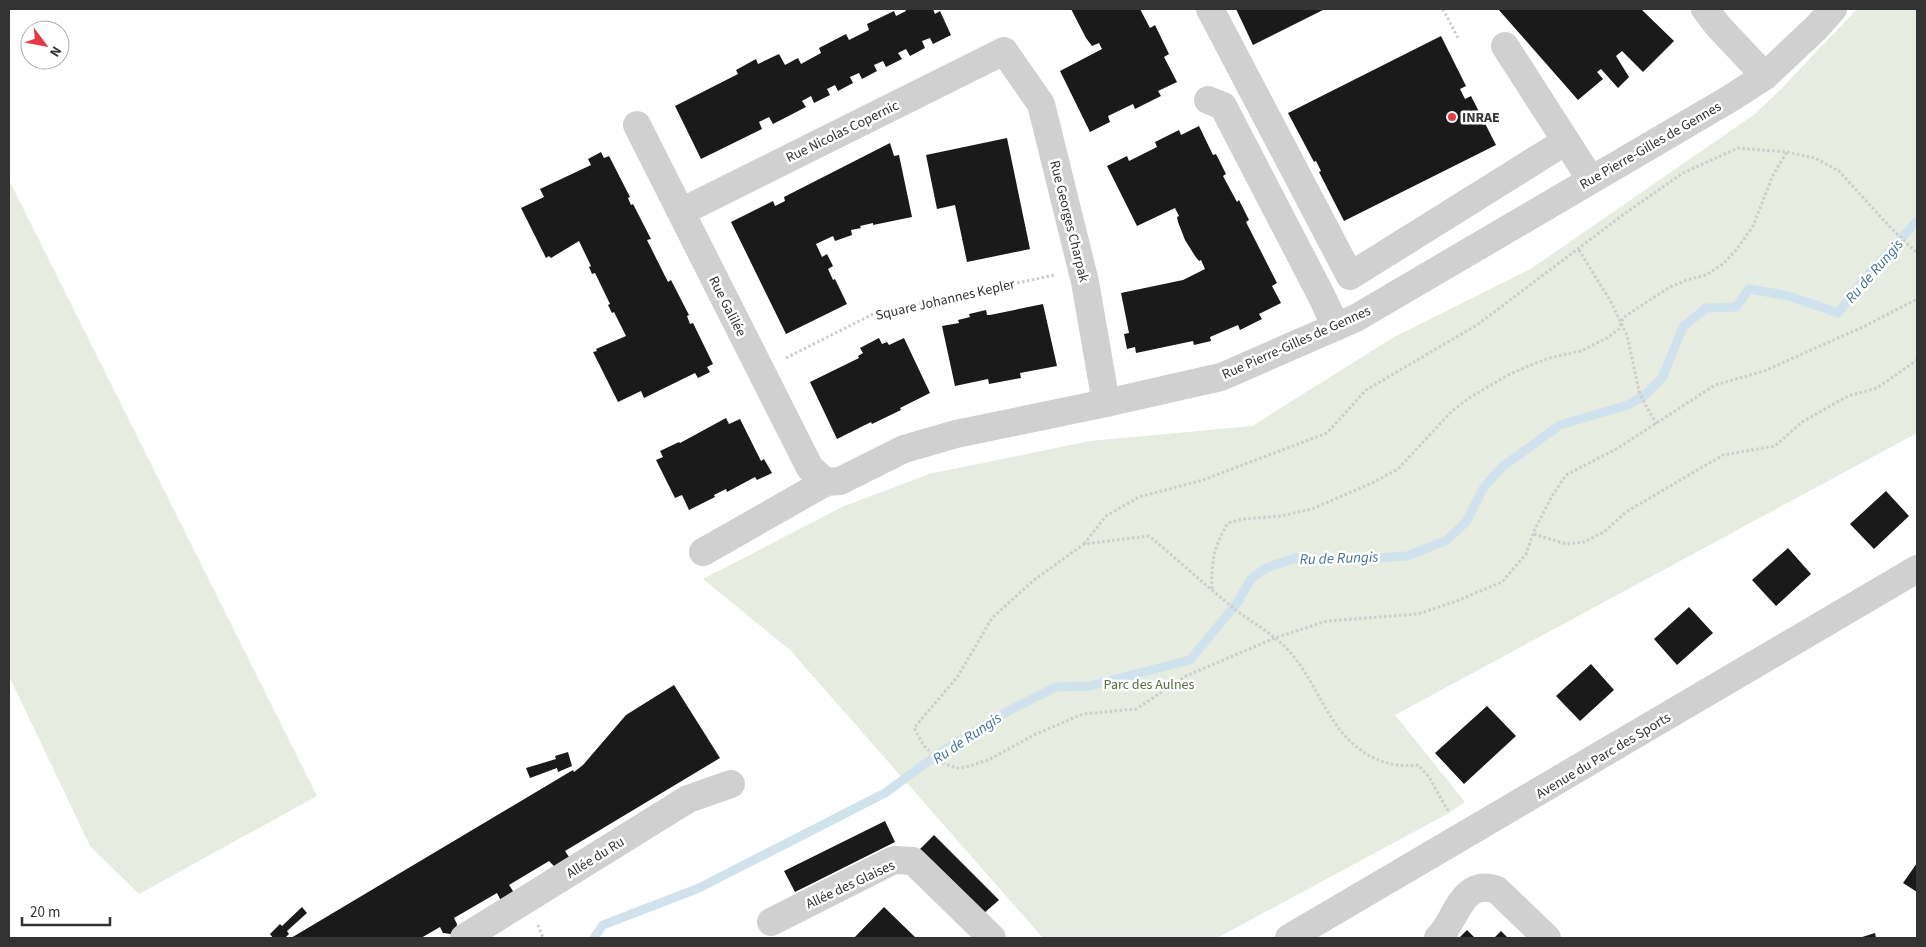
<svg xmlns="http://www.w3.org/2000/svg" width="1926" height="947" font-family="'Source Sans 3',sans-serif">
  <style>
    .green { fill: #e6ecdf }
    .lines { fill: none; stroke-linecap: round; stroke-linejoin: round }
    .stream { stroke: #cfe2ee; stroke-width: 9 }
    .building { fill: #1a1a1a }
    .path { stroke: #cdcdcd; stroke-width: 3; stroke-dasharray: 2.5 2.5; stroke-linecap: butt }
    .minor { stroke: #d0d0d0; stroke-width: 28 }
    .poi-dot { fill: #e63946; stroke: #fff; stroke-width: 2 }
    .labels { text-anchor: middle; stroke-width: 5; stroke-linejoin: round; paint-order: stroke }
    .poi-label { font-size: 14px; font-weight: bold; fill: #333; stroke: #fff; text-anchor: start }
    .street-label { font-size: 14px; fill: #333; stroke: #fff }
    .park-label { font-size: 14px; fill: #56703f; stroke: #fff }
    .water-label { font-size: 15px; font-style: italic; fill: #3f7597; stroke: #fff }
  </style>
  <rect width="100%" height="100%" fill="#fff"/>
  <!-- green -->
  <path class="green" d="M1857 9H1917V433L1395 715 1465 802 1449 813 1217 938H1043L790 650 703 579 842 507 929 474 1090 441 1252 426 1394 337 1532 268 1755 114 1782 88Z
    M9 180 317 796 139 894 90 846 9 676Z"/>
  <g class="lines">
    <!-- stream -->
    <path class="stream" d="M594 938 603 925 699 888 885 793 944 750 1010 710 1056 687 1089 686 1190 660 1237 603 1251 579 1266 568 1295 558 1353 560 1407 556 1447 540 1466 522 1484 487 1502 467 1560 425 1628 405 1645 395 1662 378 1683 327 1706 308 1736 307 1749 289 1789 296 1838 313 1867 276 1917 221"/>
  </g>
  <!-- building -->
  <path class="building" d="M905 9H933L935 14 940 11 951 35 933 44 930 38 922 41 925 48 910 56 906 49 898 53 902 59 886 67 883 61 874 65 877 71 862 79 859 73 850 77 853 83 838 91 835 85 827 89 830 95 814 103 811 96 802 101 806 107 773 124 769 117 759 122 762 129 701 159 675 106 738 74 736 70 756 59 758 64 779 54 785 65 798 58 801 64 821 53 819 48 846 34 849 40 869 30 867 24 894 11 896 16 906 11Z
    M1071 9H1140L1150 28 1155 25 1169 54 1164 57 1177 82 1158 91 1161 96 1135 109 1133 104 1108 116 1110 122 1090 132 1060 71 1102 49 1099 43 1092 46 1086 38Z
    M1236 9H1325L1253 45Z
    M1498 9H1641L1674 41 1643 72 1622 51 1616 56 1629 77 1618 88 1601 69 1597 72 1603 79 1578 100Z
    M1441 36 1466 86 1460 89 1465 99 1471 96 1496 145 1344 221 1319 172 1321 171 1316 161 1314 162 1288 113Z
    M1199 126 1213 155 1216 154 1226 174 1223 176 1237 202 1239 200 1249 220 1246 222 1277 283 1272 286 1281 303 1259 314 1262 319 1240 330 1238 325 1210 337 1211 341 1194 345 1193 341 1136 353 1135 347 1127 349 1124 334 1129 333 1121 293 1183 280 1205 269 1201 260 1199 261 1195 256 1185 240 1178 222 1177 217 1179 216 1175 208 1137 226 1107 166 1127 156 1129 161 1157 147 1155 142 1179 130 1181 135Z
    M1007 138 1030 249 967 262 955 205 937 209 926 155Z
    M890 143 894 156 899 155 912 217 873 225V223L860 226 861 228 851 230 852 235 835 241 833 236 816 244 822 257 827 254 833 266 828 269 833 280 835 279 847 304 786 334 731 222 773 201 775 206 785 201 784 197Z
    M601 152 604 158 609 156 630 197 628 198 631 205 633 204 651 239 647 240 668 282 671 280 689 315 687 316 690 324 693 323 713 364 707 367 710 372 698 378 695 373 644 398 641 391 618 402 593 352 597 351 596 349 626 336 614 312 612 313 608 305 610 304 595 273 592 274 589 267 591 266 579 241 551 258 549 256 546 258 521 208 544 197 540 189 591 165 588 159Z
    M1043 304 1057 366 1020 373 1021 378 989 384 988 379 955 386 942 326 959 323 958 320 970 317 969 314 986 310 987 315H990Z
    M879 338 882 344 887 342 889 345 904 338 930 393 900 408 901 410 872 424 871 422 837 439 810 382 859 358 858 356 863 353 860 348Z
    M726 418 729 424 740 419 761 461 764 459 772 473 757 480 755 477 727 492 726 489 714 495 715 497 689 510 682 495 675 498 656 460 663 457 660 451 679 442 680 443Z
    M1886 491 1909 516 1874 549 1850 524Z
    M1788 548 1811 574 1776 606 1752 580Z
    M1689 607 1713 633 1677 665 1654 639Z
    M1591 664 1614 690 1580 721 1556 696Z
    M674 685 720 758 565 851 569 857 565 865 556 868 549 861 509 885 513 891 512 896 505 900 500 899 497 893 454 918 457 924 456 931 451 934 443 933 440 927 421 938H291L573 770 574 772 583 765 626 715Z
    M1487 706 1516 736 1464 784 1435 753Z
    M568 752 572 766 558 772 557 768 530 778 526 768 556 759 555 756Z
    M885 821 895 842 795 892 784 871Z
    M934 835 999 900 983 914 919 850Z
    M1917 863V892L1903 883Z
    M302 907 307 913 287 931 289 934 285 938H273L270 934 280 924 282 926Z
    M884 907 916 938H854Z
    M1467 930 1475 938H1459Z
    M1501 931 1508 938H1494Z
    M1875 933 1876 938H1859Z"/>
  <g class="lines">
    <!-- path -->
    <path class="path" d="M1443 9 1458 38
      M1579 250 1611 302 1627 335 1639 391 1647 408 1657 424
      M786 358 875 313 1055 275
      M1534 534 1566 544 1584 542 1604 532 1626 512 1723 455 1775 446 1802 422 1848 396 1877 388 1917 360
      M1084 544 1106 516 1139 497 1203 480 1327 433 1366 390 1477 325 1624 214 1683 173 1738 148 1787 152 1815 158 1839 171 1889 226 1917 253
      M1212 589C1211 561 1214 546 1228 523L1243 519 1281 516 1312 509 1372 483 1398 469 1452 411 1469 398 1508 375 1531 365 1549 358 1581 351 1607 338 1619 329 1623 318 1642 305 1670 287 1687 280 1706 275 1723 264 1737 249 1753 226 1773 175 1787 152
      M1448 811 1429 777 1418 765C1392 768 1371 760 1352 743 1325 718 1314 679 1290 652 1275 635 1254 624 1236 610 1206 586 1178 560 1149 536L1084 544 1034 580 992 618 958 676 914 728 924 746 943 763 956 768 966 767 988 760 1036 734 1083 714 1136 709 1186 676 1275 638 1327 621 1418 614 1454 602 1502 582 1526 554 1534 531 1552 496 1566 475 1618 448 1715 385 1764 371 1865 326 1917 299
      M538 925 543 938"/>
    <!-- minor -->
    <path class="minor" d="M1210 9 1350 276 1566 141 1505 46
      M1705 9 1718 26 1765 76
      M1208 100 1223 106 1321 295 1336 327
      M637 125 810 468 826 482
      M1566 141 1591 180
      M681 212 1004 51 1041 104 1085 282 1106 403
      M703 552 826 482 840 481 904 449 956 434 1106 403 1221 377 1356 318 1731 98 1765 76 1816 28 1833 9
      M771 922 894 860 913 861 992 938
      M464 938 688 799 731 784
      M1289 938 1917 569
      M1438 938C1457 920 1461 877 1497 890L1547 938"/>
  </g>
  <!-- markers -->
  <circle class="poi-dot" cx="1452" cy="117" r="5"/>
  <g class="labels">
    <!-- poi labels -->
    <g class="poi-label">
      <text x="1462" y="122">INRAE</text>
    </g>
    <!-- street labels -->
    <g class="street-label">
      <text transform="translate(842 131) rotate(-26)" y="5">Rue Nicolas Copernic</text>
      <text transform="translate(1650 145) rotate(-30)" y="5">Rue Pierre-Gilles de Gennes</text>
      <text transform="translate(1070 221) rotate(76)" y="5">Rue Georges Charpak</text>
      <text transform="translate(945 299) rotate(-13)" y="5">Square Johannes Kepler</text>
      <text transform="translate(728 306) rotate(63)" y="5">Rue Galilée</text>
      <text transform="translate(1296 342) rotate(-24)" y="5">Rue Pierre-Gilles de Gennes</text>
      <text transform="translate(1603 755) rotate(-31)" y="5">Avenue du Parc des Sports</text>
      <text transform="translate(595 857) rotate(-32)" y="5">Allée du Ru</text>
      <text transform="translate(850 884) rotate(-25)" y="5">Allée des Glaises</text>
    </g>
    <!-- park labels -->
    <g class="park-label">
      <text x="1149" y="689">Parc des Aulnes</text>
    </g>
    <!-- water labels -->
    <g class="water-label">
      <text transform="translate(1874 271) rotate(-49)" y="5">Ru de Rungis</text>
      <text transform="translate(1339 558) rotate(-2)" y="5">Ru de Rungis</text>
      <text transform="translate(967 738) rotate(-34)" y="5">Ru de Rungis</text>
    </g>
  </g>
  <!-- border -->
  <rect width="1926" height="947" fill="none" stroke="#333333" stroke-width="20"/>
  <!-- north arrow -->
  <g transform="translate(45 45) rotate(122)"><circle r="24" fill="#ffffff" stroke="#adadad"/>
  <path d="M0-4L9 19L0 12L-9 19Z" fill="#e63946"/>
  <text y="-8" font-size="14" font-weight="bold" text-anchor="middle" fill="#333333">N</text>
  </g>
  <!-- scale -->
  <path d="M22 917v8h88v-8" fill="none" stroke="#333333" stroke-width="2.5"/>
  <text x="30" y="917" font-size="15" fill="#333333" stroke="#ffffff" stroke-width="4" paint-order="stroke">20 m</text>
</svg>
